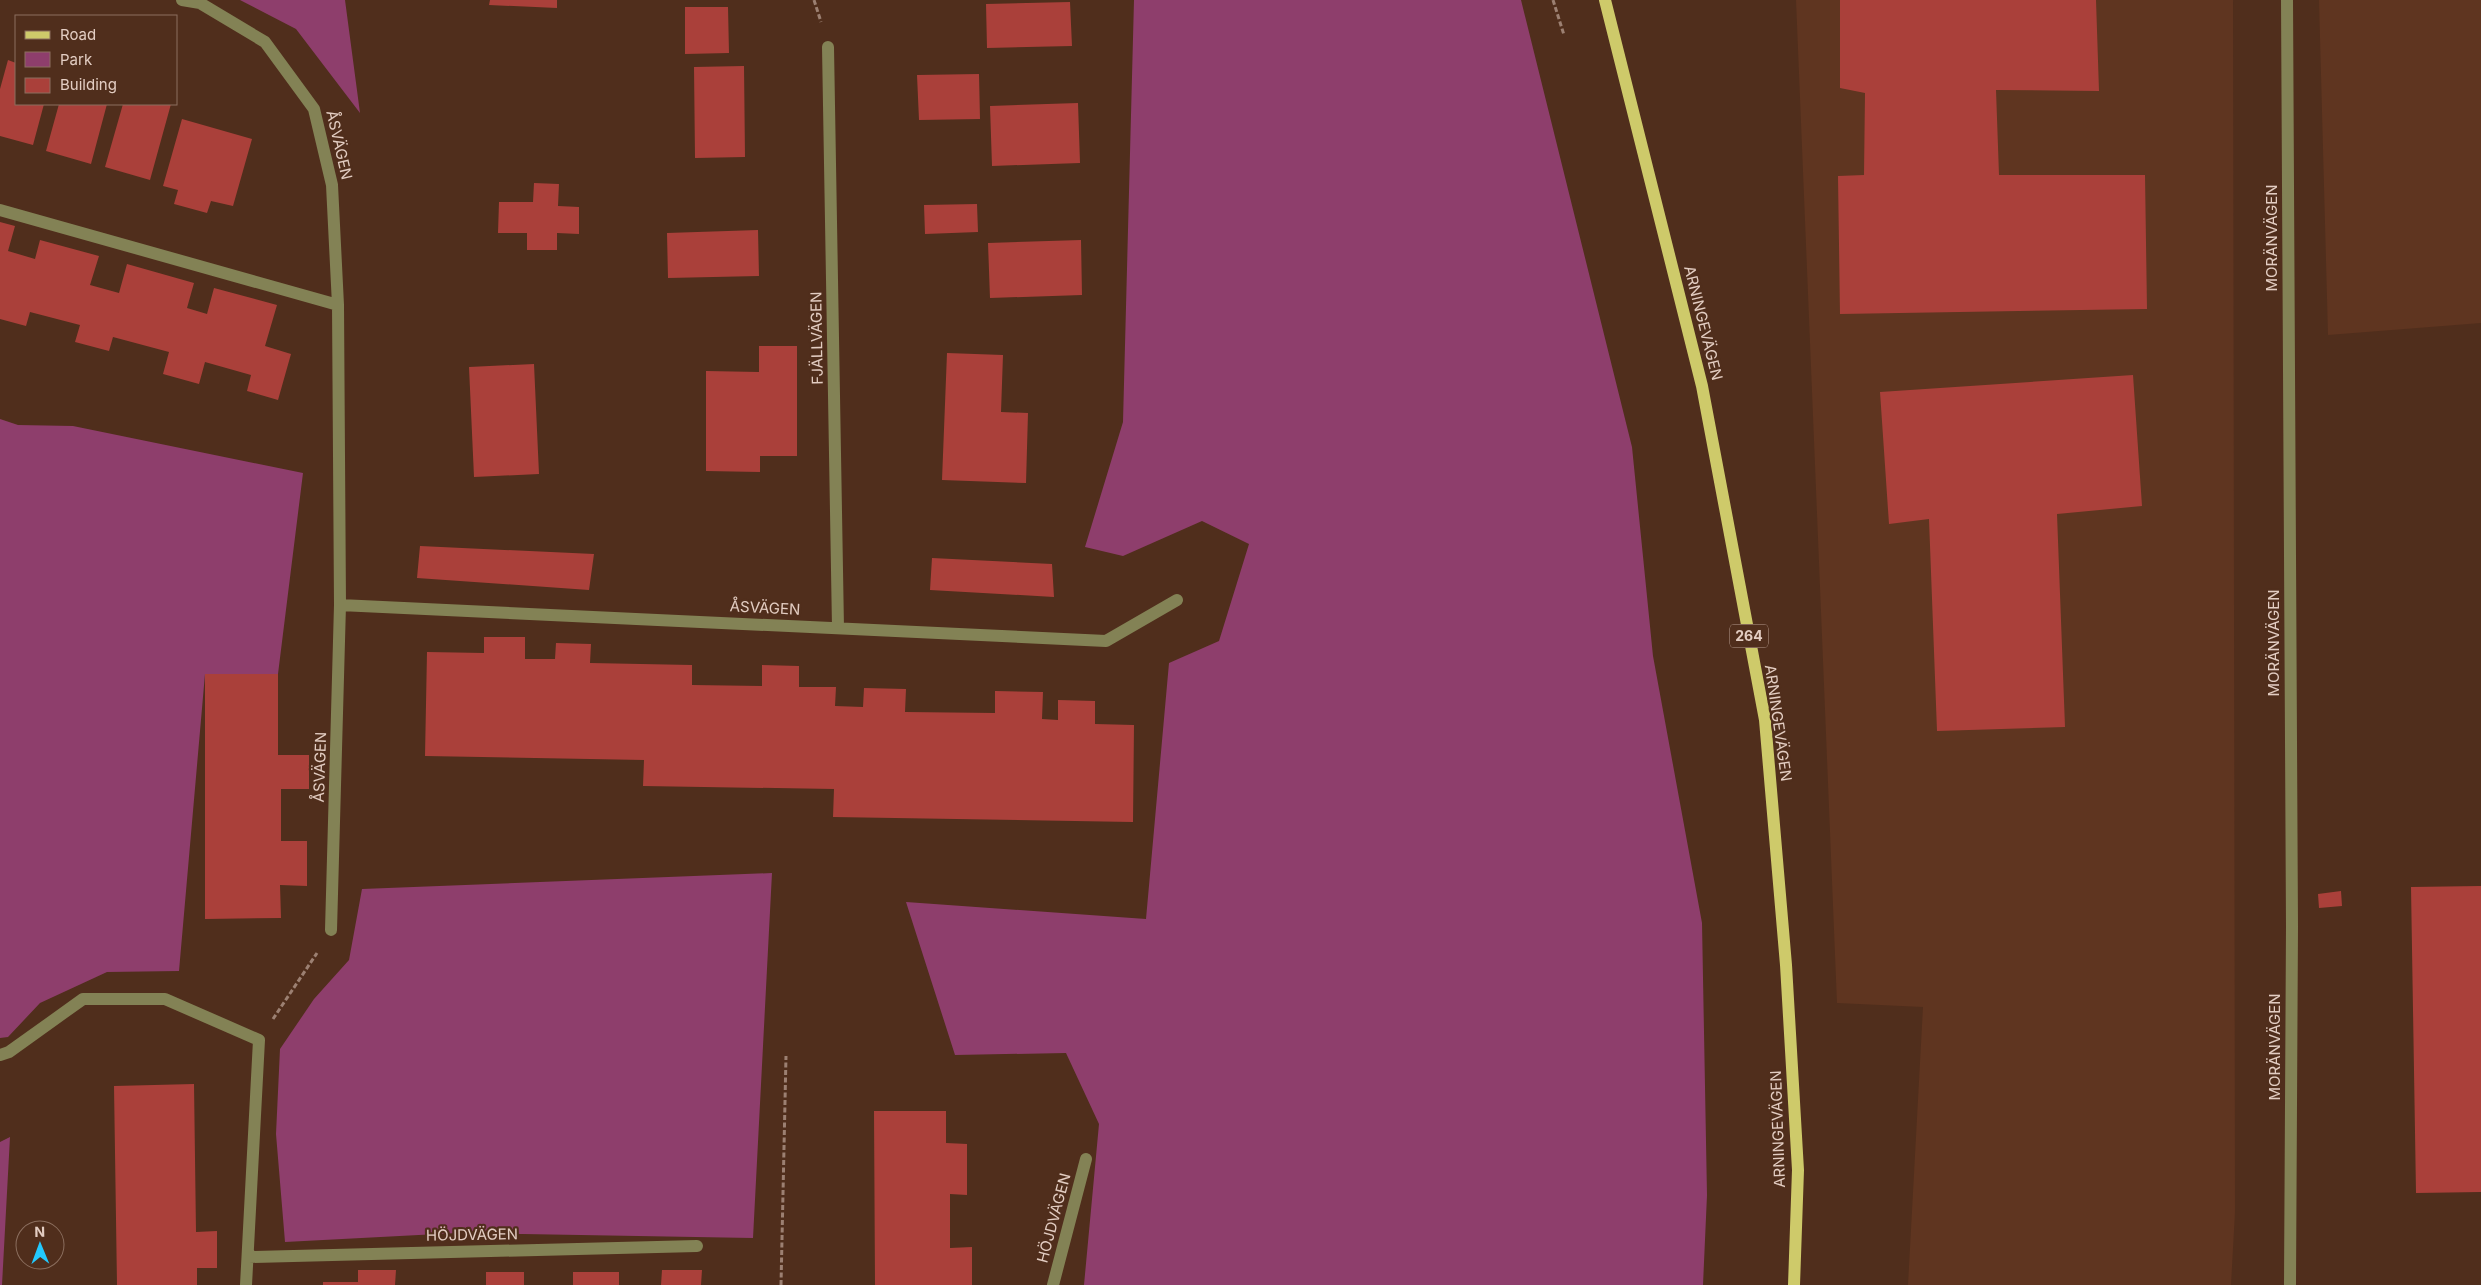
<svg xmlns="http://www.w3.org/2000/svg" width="2481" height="1285" font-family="Inter,sans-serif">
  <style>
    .built { fill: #5f3520 }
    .green { fill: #8e3e6c }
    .building { fill: #aa403a }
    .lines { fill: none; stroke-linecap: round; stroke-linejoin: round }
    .path { stroke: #9c8072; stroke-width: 3; stroke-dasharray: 5 2.5; stroke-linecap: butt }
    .minor { stroke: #838255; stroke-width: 12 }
    .major { stroke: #ceca6a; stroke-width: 12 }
    .labels { text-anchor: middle; stroke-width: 4.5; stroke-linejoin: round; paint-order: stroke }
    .shield { fill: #502e1c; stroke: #b79d90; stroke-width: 1 }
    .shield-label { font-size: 14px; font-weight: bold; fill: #e3cdc2 }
    .street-label { font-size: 15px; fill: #e3cdc2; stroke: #502e1c }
  </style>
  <rect width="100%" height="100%" fill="#502e1c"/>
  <!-- built -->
  <path class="built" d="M1796 0H2233L2235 1212 2231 1285H1908L1923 1007 1837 1003Z
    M2319 0H2481V323L2328 335Z"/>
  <!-- green -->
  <path class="green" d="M240 0H345L360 113 296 29Z
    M1134 0H1521L1632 447 1653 656 1702 923 1707 1195 1703 1285H1084L1099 1124 1066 1053 955 1055 906 902 1146 919 1169 663 1219 641 1249 544 1202 521 1123 556 1085 547 1123 422Z
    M0 419 18 425 73 426 303 473 278 674H205L179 971 107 972 40 1003 8 1037 0 1038Z
    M772 873 753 1238 457 1233 285 1242 276 1134 280 1049 314 999 349 960 362 889Z
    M10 1137 2 1285H0V1142Z"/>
  <!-- building -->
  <path class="building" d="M490 0H557V8L489 5Z
    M1840 0H2096L2099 91 1996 90 1999 175H2145L2147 309 1840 314 1838 176 1864 175 1865 93 1840 88Z
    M1070 2 1072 46 987 48 986 4Z
    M685 7H728L729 53 685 54Z
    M8 60 16 63V104H44L33 145 0 136V89Z
    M744 66 745 157 695 158 694 67Z
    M979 74 980 119 919 120 917 75Z
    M1078 103 1080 163 992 166 990 106Z
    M59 104H107L91 164 46 151Z
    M123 104H171L150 180 105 167Z
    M182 119 252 139 233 206 211 201 207 213 174 204 178 190 163 186Z
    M534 183 559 184 558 206 579 207V234L557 233V250H527V233H498L499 202H533Z
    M977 204 978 232 925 234 924 205Z
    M0 222 15 226 8 251 35 259 40 240 99 256 90 285 119 293 127 264 194 283 187 308 207 314 214 288 277 305 265 346 291 354 278 400 247 391 251 375 205 362 199 384 163 374 169 352 113 337 109 351 75 342 80 325 30 312 26 326 0 319Z
    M758 230 759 276 668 278 667 233Z
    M1081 240 1082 295 990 298 988 243Z
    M759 346H797V456H760V472L706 471V371L759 372Z
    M947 353 1003 355 1001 412 1028 413 1026 483 942 480Z
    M534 364 539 474 474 477 469 367Z
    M2133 375 2142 506 2057 514 2065 727 1937 731 1929 519 1889 524 1880 392Z
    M420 546 594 554 589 590 417 578Z
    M932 558 1052 564 1054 597 930 590Z
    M484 637H525V659H555L556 643 591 644 590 663 692 665V685L762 686V665L799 666V687H836L835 706 863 707 864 688 906 689 905 712 995 713V691L1043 692 1042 719 1058 720V700L1095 701V724L1134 725 1133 822 833 817 834 789 643 786 644 760 425 756 427 652 484 653Z
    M205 674H278V755H309V789H281V841H307V886L280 885 281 918 205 919Z
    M2481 886V1192L2416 1193 2411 887Z
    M2341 891 2342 906 2319 908 2318 894Z
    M194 1084 196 1232 217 1231V1268H197V1285H117L114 1086Z
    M874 1111H946V1143L967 1144V1195L950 1194V1248L972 1247V1285H875Z
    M358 1270H396L395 1285H323V1282H358Z
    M662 1270H702L701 1285H661Z
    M486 1272H524V1285H486Z
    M573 1272H619V1285H573Z"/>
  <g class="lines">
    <!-- path -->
    <path class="path" d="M814 0 821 22
      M1553 0 1564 35
      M273 1019 317 953
      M781 1285 786 1056"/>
    <!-- minor -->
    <path class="minor" d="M182 0 200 3 265 42 314 109 332 185 338 305 340 605 1106 641 1177 600
      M2287 0 2292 926 2290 1285
      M828 47 838 628
      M0 210 338 305
      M331 930 340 605
      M0 1055 9 1052 83 999H165L259 1040 246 1285
      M249 1257 697 1246
      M1053 1285 1086 1159"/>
    <!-- major -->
    <path class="major" d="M1605 0 1702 386 1765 720 1786 965 1798 1170 1794 1285"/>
  </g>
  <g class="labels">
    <!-- shield labels -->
    <rect class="shield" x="1730" y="624.5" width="38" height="23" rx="4"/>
    <g class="shield-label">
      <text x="1749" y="641">264</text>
    </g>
    <!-- street labels -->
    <g class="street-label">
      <text transform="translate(339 145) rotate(77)" y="5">ÅSVÄGEN</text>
      <text transform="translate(2272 238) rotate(-90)" y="5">MORÄNVÄGEN</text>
      <text transform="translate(1703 323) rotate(76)" y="5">ARNINGEVÄGEN</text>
      <text transform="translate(817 338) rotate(-91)" y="5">FJÄLLVÄGEN</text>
      <text transform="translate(765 608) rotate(3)" y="5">ÅSVÄGEN</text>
      <text transform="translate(2274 643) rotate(-90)" y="5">MORÄNVÄGEN</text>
      <text transform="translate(1778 723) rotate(82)" y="5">ARNINGEVÄGEN</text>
      <text transform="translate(320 767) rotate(-88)" y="5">ÅSVÄGEN</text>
      <text transform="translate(2275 1047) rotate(-90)" y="5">MORÄNVÄGEN</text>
      <text transform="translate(1778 1129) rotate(-92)" y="5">ARNINGEVÄGEN</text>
      <text transform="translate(1054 1218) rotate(-75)" y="5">HÖJDVÄGEN</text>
      <text transform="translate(472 1235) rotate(-1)" y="5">HÖJDVÄGEN</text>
    </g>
  </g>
  <!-- legend -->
  <rect x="15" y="15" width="162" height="90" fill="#502e1c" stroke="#8b6e5e"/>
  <rect x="25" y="31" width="25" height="8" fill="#ceca6a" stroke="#8b6e5e"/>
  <text x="60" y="40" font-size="15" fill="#e3cdc2">Road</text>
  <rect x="25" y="52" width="25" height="15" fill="#8e3e6c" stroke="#8b6e5e"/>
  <text x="60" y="65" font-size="15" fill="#e3cdc2">Park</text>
  <rect x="25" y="78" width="25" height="15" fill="#aa403a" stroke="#8b6e5e"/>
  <text x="60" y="90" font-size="15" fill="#e3cdc2">Building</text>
  <!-- north arrow -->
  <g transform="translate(40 1245) rotate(359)"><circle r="24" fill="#502e1c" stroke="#8b6e5e"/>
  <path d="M0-4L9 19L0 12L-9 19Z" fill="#23c9fe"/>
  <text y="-8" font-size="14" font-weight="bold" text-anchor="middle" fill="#e3cdc2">N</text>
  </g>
</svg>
